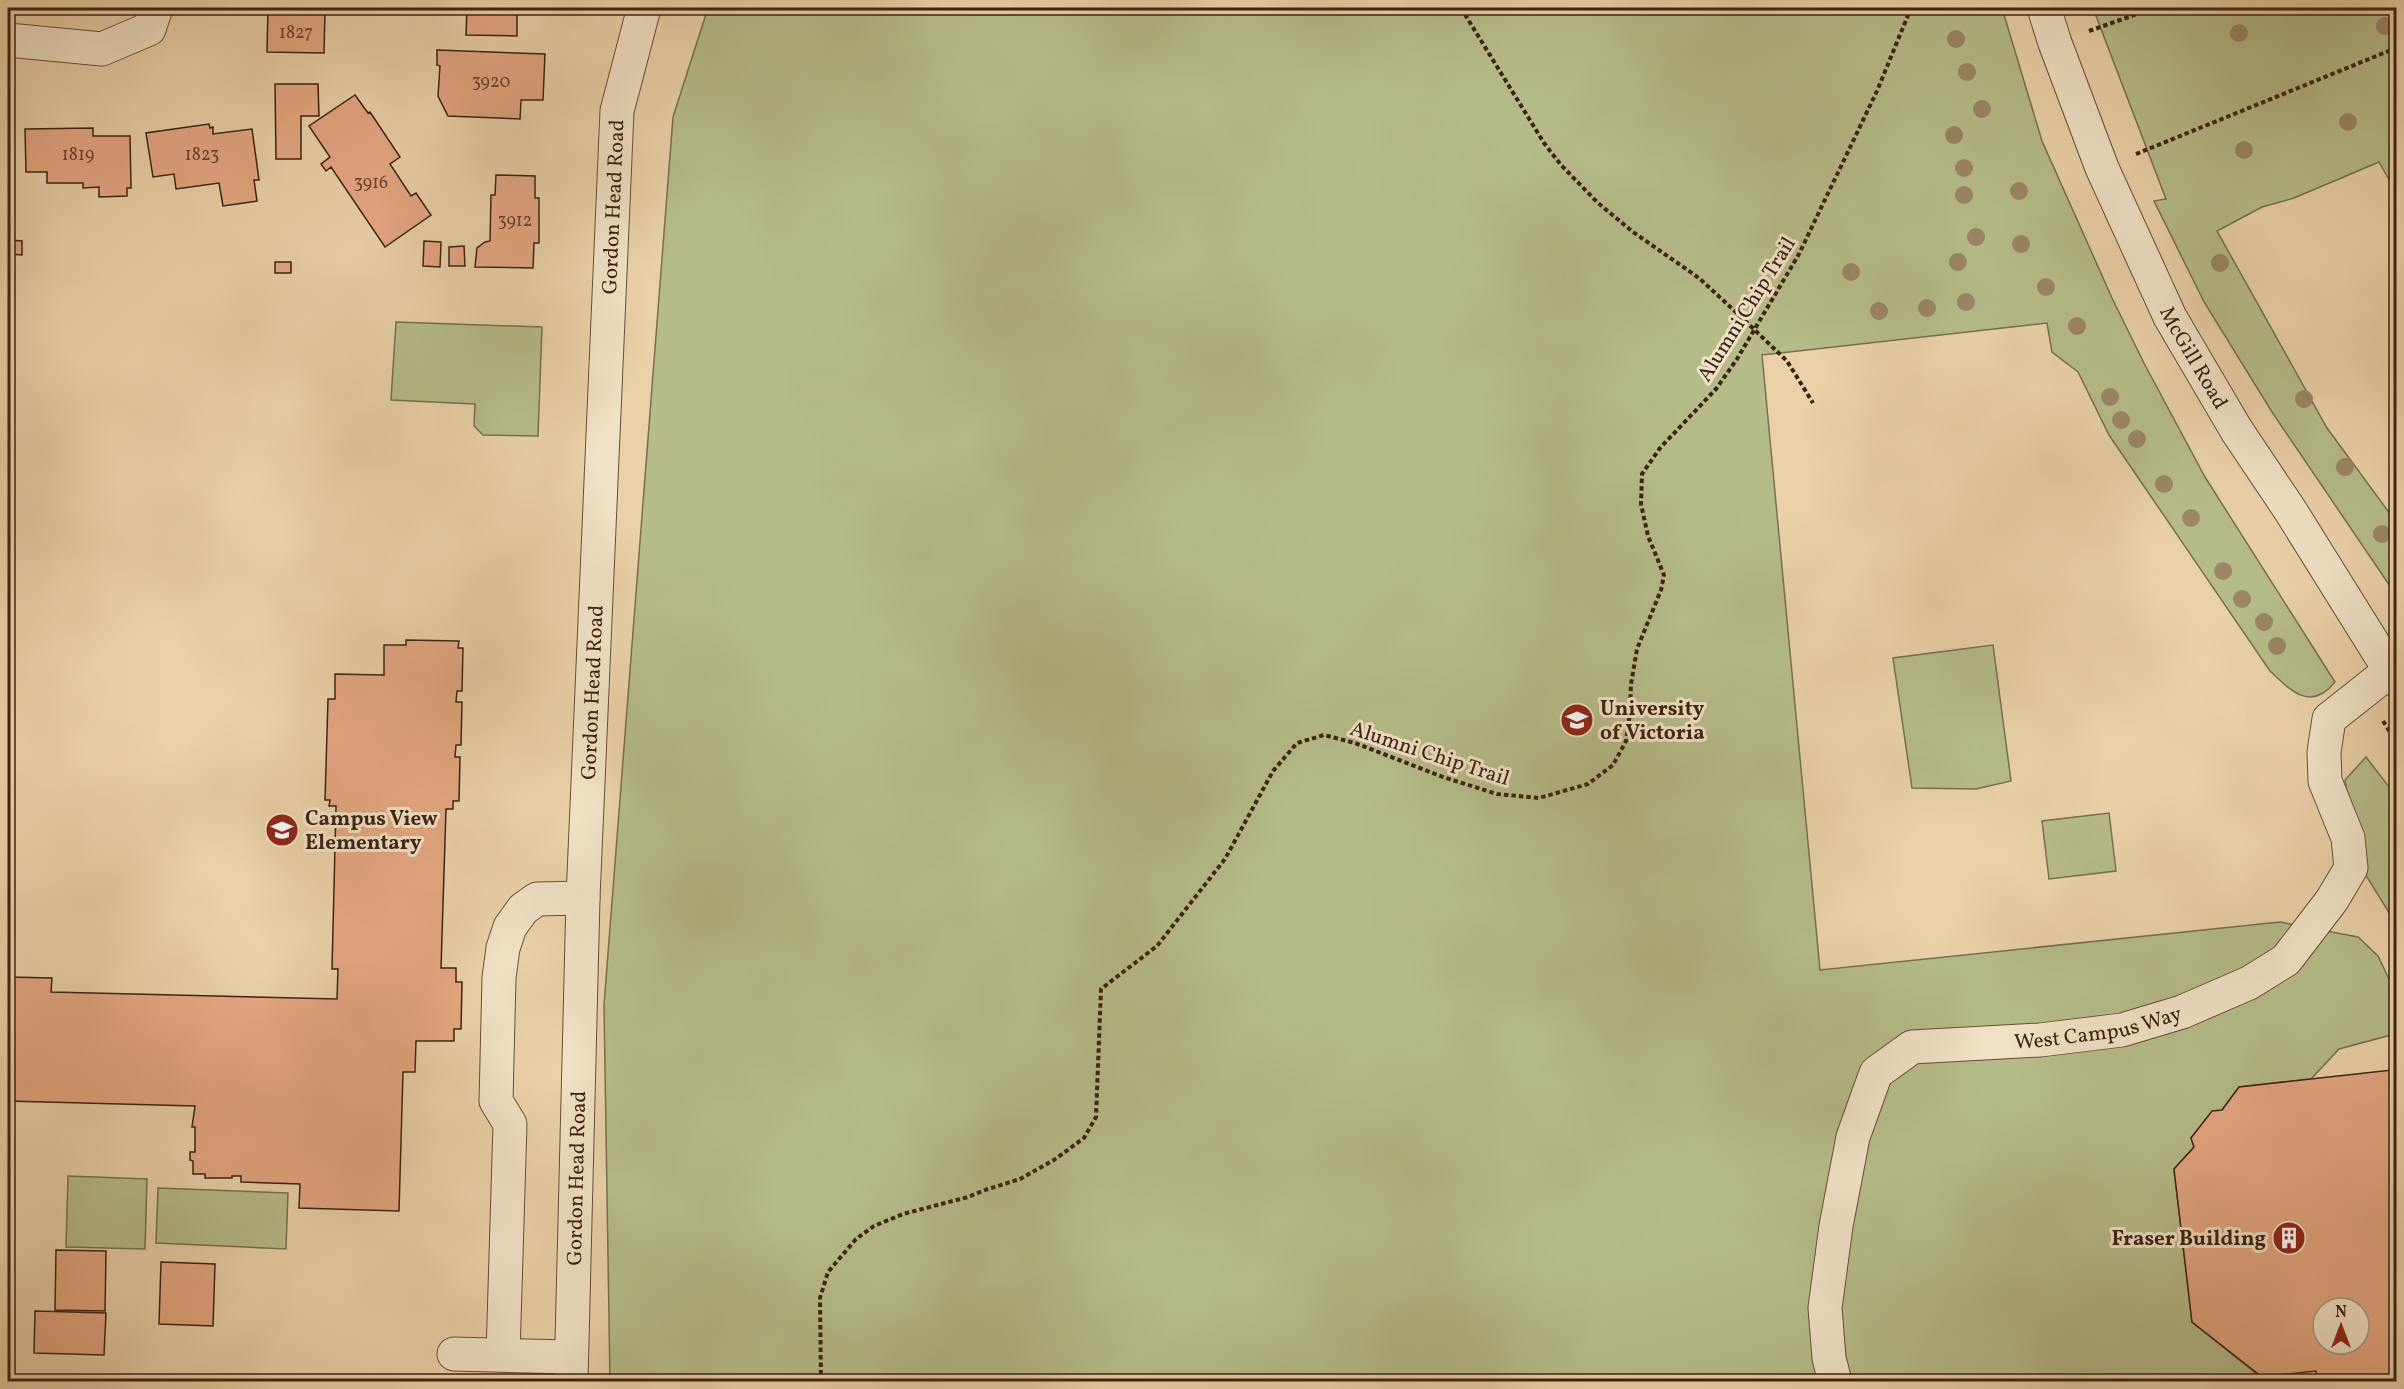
<svg xmlns="http://www.w3.org/2000/svg" width="2404" height="1389" font-family="Vollkorn,serif">
  <style>
    .green { fill: #b5bc89; stroke: #796f4d; stroke-width: 1.5 }
    .building { fill: #e4a782; stroke: #3d2211; stroke-width: 1.5; fill-rule: evenodd }
    .lines { fill: none; stroke-linecap: round; stroke-linejoin: round }
    .minor-casing { stroke: #684e37; stroke-width: 35 }
    .path { stroke: #3d2211; stroke-width: 4; stroke-dasharray: 4.5 3; stroke-linecap: butt }
    .minor { stroke: #f1e1c6; stroke-width: 33 }
    .tree { fill: #9b8665 }
    .labels { text-anchor: middle; stroke-width: 6; stroke-linejoin: round; paint-order: stroke }
    .number-label { font-size: 18px; fill: #67432d }
    .street-label { font-size: 21px; fill: #3d2211; stroke: #f1e1c6 }
    .poi-label { font-size: 21px; font-weight: bold; fill: #3d2211; stroke: #f1e1c6; text-anchor: start }
  </style>
  <rect width="100%" height="100%" fill="#ead1a8"/>
  <filter id="stains"><feTurbulence type="fractalNoise" baseFrequency=".00333" numOctaves="4"/><feColorMatrix values="0 0 0 0 .2 0 0 0 0 .09 0 0 0 0 .02 0 0 0 .5 -.17"/></filter>
  <radialGradient id="worn" r=".72"><stop offset=".6" stop-color="#630" stop-opacity="0"/><stop offset="1" stop-color="#630" stop-opacity=".3"/></radialGradient>
  <!-- green -->
  <path class="green" d="M708 8H2002L2042 141 2112 298 2145 365 2205 477 2335 682C2311 712 2291 691 2270 671L2109 435 2078 372 2052 352 2047 323 1762 355 1820 970 2280 922 2358 937 2378 956 2396 994V1029L2391 1035 2339 1049 2311 1079 2239 1087 2222 1110 2191 1138 2194 1147 2174 1169 2192 1322 2265 1381 610 1382 604 1005 673 117Z
    M2093 8H2396V192L2379 162 2294 198 2262 207 2217 231 2327 428 2396 522V595L2272 412 2204 302 2154 201 2166 199Z
    M396 322 542 327 538 436 483 435 474 426 475 404 391 400Z
    M1993 645 2011 781 1976 789 1912 788 1893 658Z
    M2366 757 2396 796V924L2359 864 2345 780Z
    M2109 813 2116 871 2049 879 2042 821Z
    M8 1150H14L11 1253H8Z
    M68 1176 147 1179 145 1249 66 1247Z
    M158 1188 288 1193 286 1249 156 1243Z"/>
  <!-- building -->
  <path class="building" d="M268 8H318V11H325L324 53 267 52Z
    M467 8H517V36L466 35Z
    M437 50 545 54 543 100H521L520 119 448 116 438 96 440 66 437 65Z
    M275 84H318L319 116H301V159H276Z
    M355 95 368 113 370 112 400 157 390 164 411 196 416 193 431 215 385 247 331 167 326 171 321 164 330 157 309 126Z
    M209 124 210 128 213 127V134L252 129 259 180H254L257 201 223 206 219 183 176 189 174 174 153 177 146 133Z
    M93 128V136H130L131 188H127V196L99 197V187L83 188V183H47V172H26L25 129Z
    M496 175 535 176V198H539V243H534L533 268 475 267 477 248 485 242 490 241 491 195H495Z
    M11 240 22 241V255L10 254Z
    M424 241 441 242 440 267 423 266Z
    M464 246 465 266H449V247Z
    M275 262H291V273H275Z
    M406 640 459 641 458 648H463L462 691H457L456 702H462L461 745H456L455 757H460L459 801H453V809H446L441 968H456V982H462L461 1029H454V1041H416L415 1072H403L399 1211 299 1208 300 1184 241 1182V1176H232V1178H205V1174H193V1161L190 1160V1152H195V1127H192L195 1106 8 1101V977L52 978 51 992 337 999 338 969H332L336 806H329L330 800H325L328 699H335V674L384 675V645H406Z
    M2392 1070 2396 1073V1382H2317L2316 1371 2262 1377 2192 1322 2174 1169 2194 1147 2191 1138 2212 1111 2222 1110 2239 1087ZM2323 1308H2359V1344H2323Z
    M56 1250 106 1251 105 1311 55 1310Z
    M161 1262 215 1264 213 1326 159 1324Z
    M35 1311 106 1313 104 1355 34 1353Z"/>
  <g class="lines">
    <!-- minor casing -->
    <g class="minor-casing">
      <g id="minor">
        <path id="s1" d="M2044 8 2055 43 2102 168 2170 317 2237 431 2290 510 2396 680"/>
        <path d="M8 40 102 49 149 29 156 8"/>
        <path d="M454 1354 571 1357"/>
        <path d="M503 1355 510 1124 496 1101 499 978 503 948 510 927 523 909 537 899 583 898"/>
        <path id="s2" d="M571 1382 583 898 617 111 644 8"/>
        <path id="s3" d="M1835 1382 1829 1358 1825 1308 1836 1226 1853 1137 1876 1073 1912 1047 2040 1040 2122 1030 2182 1012 2249 983 2286 960 2332 900 2351 868 2348 838 2325 781 2324 752 2329 719 2396 666"/>
      </g>
    </g>
    <!-- path -->
    <path class="path" d="M1461 8 1544 143 1561 165 1598 203 1633 232 1699 278 1738 314 1787 361 1813 403
      M2089 31 2154 8
      M2136 154 2396 48
      M2383 721 2396 741
      M821 1382 820 1298 828 1272 856 1239 874 1226 903 1214 968 1197 985 1190 1020 1179 1054 1160 1084 1138 1096 1117 1101 989 1157 946 1225 859 1273 771 1297 743 1324 735 1355 743 1443 777 1497 794 1539 798 1588 784 1613 765 1626 741 1630 713 1631 684 1637 649 1661 590 1664 575 1648 536 1641 504 1642 474 1660 448 1716 389 1737 359 1799 254 1877 91 1911 8"/>
    <!-- minor -->
    <use href="#minor" class="minor"/>
  </g>
  <!-- trees -->
  <g class="tree">
    <circle cx="2385" cy="26" r="9"/>
    <circle cx="2239" cy="33" r="9"/>
    <circle cx="1956" cy="39" r="9"/>
    <circle cx="1967" cy="72" r="9"/>
    <circle cx="1982" cy="109" r="9"/>
    <circle cx="2348" cy="122" r="9"/>
    <circle cx="1954" cy="135" r="9"/>
    <circle cx="2244" cy="150" r="9"/>
    <circle cx="1964" cy="168" r="9"/>
    <circle cx="2019" cy="191" r="9"/>
    <circle cx="1964" cy="195" r="9"/>
    <circle cx="1976" cy="237" r="9"/>
    <circle cx="2021" cy="244" r="9"/>
    <circle cx="1958" cy="262" r="9"/>
    <circle cx="2220" cy="263" r="9"/>
    <circle cx="1851" cy="272" r="9"/>
    <circle cx="2046" cy="287" r="9"/>
    <circle cx="1966" cy="302" r="9"/>
    <circle cx="1927" cy="308" r="9"/>
    <circle cx="1879" cy="311" r="9"/>
    <circle cx="2077" cy="326" r="9"/>
    <circle cx="2110" cy="397" r="9"/>
    <circle cx="2304" cy="399" r="9"/>
    <circle cx="2121" cy="420" r="9"/>
    <circle cx="2137" cy="439" r="9"/>
    <circle cx="2345" cy="467" r="9"/>
    <circle cx="2164" cy="484" r="9"/>
    <circle cx="2191" cy="518" r="9"/>
    <circle cx="2382" cy="534" r="9"/>
    <circle cx="2223" cy="571" r="9"/>
    <circle cx="2242" cy="599" r="9"/>
    <circle cx="2264" cy="622" r="9"/>
    <circle cx="2277" cy="646" r="9"/>
  </g>
  <!-- icons -->
  <defs>
    <g id="university-disc" transform="scale(1.725)"><circle r="9.5" fill="#8f2418" stroke="#f1e1c6"/><path d="M0-5L7-2L0 1L-7-2ZM-4 1L0 2.5L4 1V4Q0 6-4 4Z" fill="#fff"/></g>
    <g id="school-disc" transform="scale(1.725)"><circle r="9.5" fill="#8f2418" stroke="#f1e1c6"/><path d="M0-5L7-2L0 1L-7-2ZM-4 1L0 2.5L4 1V4Q0 6-4 4Z" fill="#fff"/></g>
    <g id="building-disc" transform="scale(1.725)"><circle r="9.5" fill="#8f2418" stroke="#f1e1c6"/><path d="M-4-6H4V6H1V3H-1V6H-4ZM-2.5-4.3h1.7v1.8h-1.7ZM.8-4.3h1.7v1.8H.8ZM-2.5-1h1.7V.8h-1.7ZM.8-1h1.7V.8H.8Z" fill="#fff"/></g>
  </defs>
  <g fill-rule="evenodd">
    <use href="#university-disc" x="1577" y="720"/>
    <use href="#school-disc" x="282" y="830"/>
    <use href="#building-disc" x="2289" y="1238"/>
  </g>
  <g class="labels">
    <!-- number labels -->
    <g class="number-label">
      <text x="296" y="38">1827</text>
      <text x="491" y="87">3920</text>
      <text x="78" y="160">1819</text>
      <text x="202" y="160">1823</text>
      <text x="371" y="188">3916</text>
      <text x="515" y="226">3912</text>
    </g>
    <!-- street labels -->
    <g class="street-label">
      <text dy="7" stroke="none"><textPath href="#s2" startOffset="1176">Gordon Head Road</textPath></text>
      <text transform="translate(1746 309) rotate(-58)" y="7">Alumni Chip Trail</text>
      <text dy="7" stroke="none"><textPath href="#s1" startOffset="381">McGill Road</textPath></text>
      <text dy="7" stroke="none"><textPath href="#s2" startOffset="690">Gordon Head Road</textPath></text>
      <text transform="translate(1430 753) rotate(18)" y="7">Alumni Chip Trail</text>
      <text dy="7" stroke="none"><textPath href="#s3" startOffset="548">West Campus Way</textPath></text>
      <text dy="7" stroke="none"><textPath href="#s2" startOffset="204">Gordon Head Road</textPath></text>
    </g>
    <!-- poi labels -->
    <g class="poi-label">
      <text x="1600" y="715">University<tspan x="1600" dy="24">of Victoria</tspan></text>
      <text x="305" y="825">Campus View<tspan x="305" dy="24">Elementary</tspan></text>
      <text x="2266" y="1245" text-anchor="end">Fraser Building</text>
    </g>
  </g>
  <!-- margin -->
  <rect width="2404" height="1389" fill="none" stroke="#ead1a8" stroke-width="30"/>
  <rect x="9" y="9" width="2386" height="1371" fill="none" stroke="#3d2211" stroke-width="3"/>
  <rect x="15" y="15" width="2374" height="1359" fill="none" stroke="#3d2211" stroke-width="1.5"/>
  <!-- north arrow -->
  <g transform="translate(2341 1326)"><circle r="28" fill="#f1e1c6" stroke="#a9957e" stroke-width="1.5"/>
  <path d="M0-4.5L10 22L0 15L-10 22Z" fill="#8f2418"/>
  <text y="-9" font-size="16" font-weight="bold" text-anchor="middle" fill="#3d2211">N</text>
  </g>
  <rect width="100%" height="100%" filter="url(#stains)"/>
  <rect width="100%" height="100%" fill="url(#worn)"/>
</svg>
